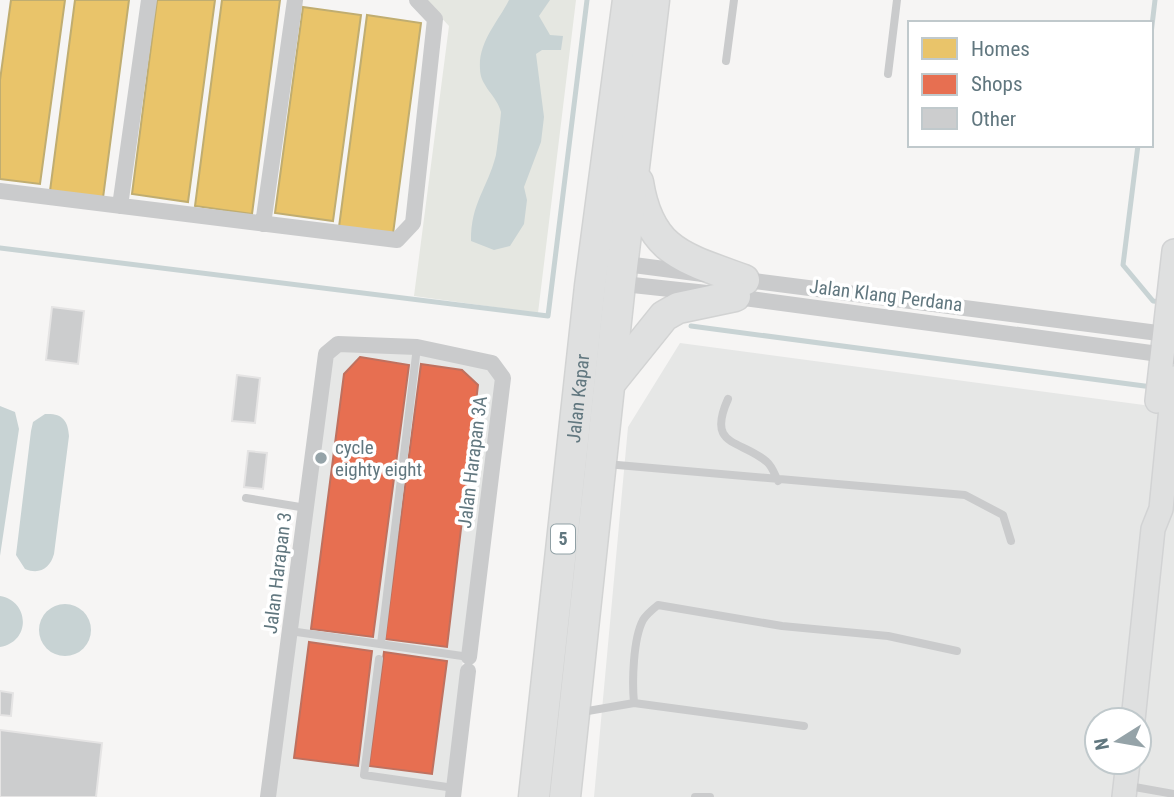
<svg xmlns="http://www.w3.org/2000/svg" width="1174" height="797" font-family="'Roboto Condensed',sans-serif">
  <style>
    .built { fill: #e6e7e6; fill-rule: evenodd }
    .green { fill: #e5e7e1 }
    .water { fill: #c8d3d4 }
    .homes { fill: #e9c46a; stroke: #c0ad70; stroke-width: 2 }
    .shops { fill: #e76f51; stroke: #bf715f; stroke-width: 2 }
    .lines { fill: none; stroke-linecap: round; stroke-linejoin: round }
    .stream { stroke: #c8d3d4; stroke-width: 5 }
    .building { fill: #cccdce; stroke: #e5e4e4; stroke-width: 2 }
    .secondary-casing { stroke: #d2d3d4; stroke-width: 26 }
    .highway-casing { stroke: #d2d3d3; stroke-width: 33 }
    .lane { stroke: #cacbcc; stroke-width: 8 }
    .street { stroke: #cacbcc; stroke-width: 16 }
    .secondary { stroke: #dfe0e0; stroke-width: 23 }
    .highway { stroke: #dfe0e0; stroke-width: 30 }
    .poi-dot { fill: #95a3a8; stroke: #fff; stroke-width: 2.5 }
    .labels { text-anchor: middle; stroke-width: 7; stroke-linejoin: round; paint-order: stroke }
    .shield { fill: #fff; stroke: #90a0a5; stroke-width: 2 }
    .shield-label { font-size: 18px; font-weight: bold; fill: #61777f }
    .street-label { font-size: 19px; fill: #61777f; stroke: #fff }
    .poi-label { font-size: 19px; fill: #61777f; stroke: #fff; text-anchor: start }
  </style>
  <rect width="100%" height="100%" fill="#f6f5f4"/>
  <!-- built -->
  <path class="built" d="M680 343 1174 409V797H594L628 427ZM1097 720H1139V762H1097Z
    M340 349 425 355 488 368 496 378 447 797H275L333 354Z"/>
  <!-- green -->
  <path class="green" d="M425 0H576L538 313 414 296 449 26Z"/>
  <!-- water -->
  <path class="water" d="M509 0H550L539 16 550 35 563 36 561 50H542L536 54 544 117 541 142 524 187 527 200 524 224 510 246 494 250 471 241C471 202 487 190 496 155 497 150 501 115 501 112 497 96 480 86 480 69 478 42 498 22 509 0Z
    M0 406 15 412 19 429 0 556Z
    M45 414C62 413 68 420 69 436L54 554C50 568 40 575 25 569L16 555 31 431 33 422Z
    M0 596C30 601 31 642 0 647Z
    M39 630a26 26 0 1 1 52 0a26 26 0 1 1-52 0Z"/>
  <!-- homes -->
  <path class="homes" d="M11 0H65L40 184 0 179V80Z
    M75 0H129L103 198 50 191Z
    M157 0H215L188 202 132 194Z
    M222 0H280L252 214 195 206Z
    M303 7 361 15 333 221 275 213Z
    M367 15 421 23 393 234 339 227Z"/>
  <!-- shops -->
  <path class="shops" d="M360 357 409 365 373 637 311 629 344 374Z
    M421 364 462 370 478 385 447 647 385 639Z
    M309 642 372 651 358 766 294 758Z
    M384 652 447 661 432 774 369 766Z"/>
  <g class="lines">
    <!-- stream -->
    <path class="stream" d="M1151 34 1155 0
      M1138 145 1123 265 1153 301 1161 302
      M0 248 548 316 587 0
      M691 326 1152 387"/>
  </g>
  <!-- building -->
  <path class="building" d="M52 307 84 311 78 364 46 360Z
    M237 375 260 378 255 423 232 421Z
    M248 451 267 453 263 489 244 487Z
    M0 691 13 693 11 716 0 715Z
    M0 730 102 743 96 797H0Z"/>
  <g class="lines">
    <!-- secondary casing -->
    <g class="secondary-casing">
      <path id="secondary" d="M1157 401 1174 251
        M1133 720 1153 529 1161 509 1174 378
        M1124 797 1128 762"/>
    </g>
    <!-- highway casing -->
    <g class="highway-casing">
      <g id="highway">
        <path d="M638 182C649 252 684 258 744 280"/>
        <path d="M610 383 664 316 678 308 735 296"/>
        <path id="s1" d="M534 797 590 286 628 0"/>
        <path d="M565 797 620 284 654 0"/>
      </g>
    </g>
    <!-- lane -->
    <path class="lane" d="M726 61 734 0
      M888 74 897 0
      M728 399C706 448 741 439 767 462 772 466 775 475 778 481
      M606 464 965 495 1003 515 1011 541
      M246 498 306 508
      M290 631 469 657
      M381 644 417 347
      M379 659 364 775 454 788
      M634 703C632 682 633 639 643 620 646 615 653 609 658 605L782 626 888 636 957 651
      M582 712 634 703 804 726
      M1129 786 1174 794
      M695 797H710"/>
    <!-- street -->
    <path class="street" d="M0 191 397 240 413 223 435 19 417 0
      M120 206 149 0
      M263 224 295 0
      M618 263 703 274
      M739 279 1174 335
      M614 283 707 293
      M729 296 1174 356
      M268 797 326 354 338 344 417 347 492 363 503 378 469 657
      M453 797 468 671"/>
    <!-- secondary -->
    <use href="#secondary" class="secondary"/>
    <!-- highway -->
    <use href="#highway" class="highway"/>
  </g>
  <!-- markers -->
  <circle class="poi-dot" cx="321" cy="458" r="7"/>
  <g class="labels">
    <!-- shield labels -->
    <rect class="shield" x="551" y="524.5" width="24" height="29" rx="5"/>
    <g class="shield-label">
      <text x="563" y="545">5</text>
    </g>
    <!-- street labels -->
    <g class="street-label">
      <text transform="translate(886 295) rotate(7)" y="7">Jalan Klang Perdana</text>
      <text dy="7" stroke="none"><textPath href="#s1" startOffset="401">Jalan Kapar</textPath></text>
      <text transform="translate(472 462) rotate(-83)" y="7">Jalan Harapan 3A</text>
      <text transform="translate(277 573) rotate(-83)" y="7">Jalan Harapan 3</text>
    </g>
    <!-- poi labels -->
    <g class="poi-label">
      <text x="335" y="454">cycle<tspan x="335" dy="22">eighty eight</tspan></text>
    </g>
  </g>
  <!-- legend -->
  <rect x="908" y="21" width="245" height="126" fill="#ffffff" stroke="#c0c9cc" stroke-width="2"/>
  <rect x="922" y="38" width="35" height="21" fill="#e9c46a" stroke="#c0c9cc" stroke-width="2"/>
  <text x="971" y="56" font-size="21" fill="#61777f">Homes</text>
  <rect x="922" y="74" width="35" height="21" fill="#e76f51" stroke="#c0c9cc" stroke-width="2"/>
  <text x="971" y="91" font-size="21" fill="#61777f">Shops</text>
  <rect x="922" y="108" width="35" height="21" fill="#cccdce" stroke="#c0c9cc" stroke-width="2"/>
  <text x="971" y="126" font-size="21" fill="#61777f">Other</text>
  <!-- north arrow -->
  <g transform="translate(1118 741) rotate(259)"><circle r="33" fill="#ffffff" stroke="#c0c9cc" stroke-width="2"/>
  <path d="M0-5L12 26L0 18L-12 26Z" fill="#95a3a8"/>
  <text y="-10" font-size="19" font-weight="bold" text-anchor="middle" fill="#61777f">N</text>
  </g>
</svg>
